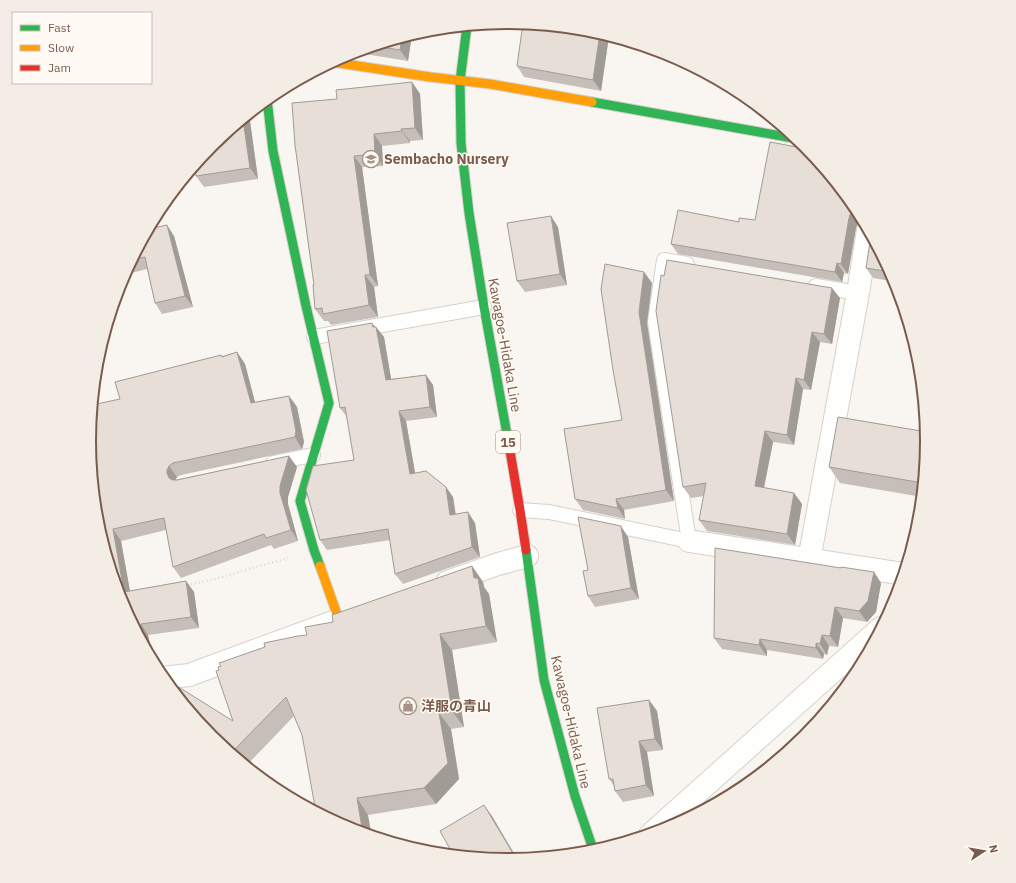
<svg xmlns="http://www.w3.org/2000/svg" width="1016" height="883" font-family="'IBM Plex Sans','Noto Sans JP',sans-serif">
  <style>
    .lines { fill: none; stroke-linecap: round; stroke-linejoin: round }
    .lane-casing { stroke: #d7d1cb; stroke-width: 16 }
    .street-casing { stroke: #d7d1cb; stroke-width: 24 }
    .fast-casing { stroke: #d9d2cb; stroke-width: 11 }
    .slow-casing { stroke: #d9d2cb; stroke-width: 11 }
    .jam-casing { stroke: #d9d2cb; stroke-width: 11 }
    .path { stroke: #dcd5d0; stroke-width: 2.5; stroke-dasharray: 1 3; stroke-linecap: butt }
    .lane { stroke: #fefefd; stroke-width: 14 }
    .street { stroke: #fefefd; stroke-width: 22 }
    .fast { stroke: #30b455; stroke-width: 9 }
    .slow { stroke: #ff9f0a; stroke-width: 9 }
    .jam { stroke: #e5322d; stroke-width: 9 }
    .wall { fill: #c6bfb9 }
    .shaded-wall { fill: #a19b96 }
    .building { fill: #e6ded7; stroke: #a19b96 }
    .labels { text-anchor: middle; stroke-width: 3; stroke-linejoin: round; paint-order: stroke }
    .shield { fill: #fffaf3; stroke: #a28b7f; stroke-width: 1 }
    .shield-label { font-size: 13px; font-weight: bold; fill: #7a5c4d }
    .poi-label { font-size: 14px; font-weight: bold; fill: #7a5c4d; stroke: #fffaf3; text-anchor: start }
    .street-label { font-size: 14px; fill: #7a5c4d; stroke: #fffaf3 }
    .rim { fill: none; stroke: #7a5c4d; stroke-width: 2 }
  </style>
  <rect width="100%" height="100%" fill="#f9f5f0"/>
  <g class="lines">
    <!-- lane casing -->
    <g class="lane-casing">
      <path id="lane" d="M816 286 858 293
        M314 337 484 307
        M273 463 313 455
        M520 510 549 512 689 541 655 322 664 260 687 264"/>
    </g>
    <!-- street casing -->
    <g class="street-casing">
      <path id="street" d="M689 541 904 574
        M809 560 858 293 868 230
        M447 582 498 564 527 556
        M162 678 189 675 333 622
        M650 835 881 628"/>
    </g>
    <!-- fast casing -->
    <g class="fast-casing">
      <path id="fast" d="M467 26 460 81 461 143 469 213 484 307 510 451
        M267 99 273 151 306 306 329 403 300 501 314 550 320 566
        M592 102 798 139
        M526 550 544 680 575 796 594 852"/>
    </g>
    <!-- slow casing -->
    <g class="slow-casing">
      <path id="slow" d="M332 62 430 77 490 84 592 102
        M320 566 339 620"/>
    </g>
    <!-- jam casing -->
    <g class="jam-casing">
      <path id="jam" d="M510 451 520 510 526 550"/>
    </g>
    <!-- path -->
    <path class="path" d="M187 585 215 579 288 558"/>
    <!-- lane -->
    <use href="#lane" class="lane"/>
    <!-- street -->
    <use href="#street" class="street"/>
    <!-- fast -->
    <use href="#fast" class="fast"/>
    <!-- slow -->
    <use href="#slow" class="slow"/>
    <!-- jam -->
    <use href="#jam" class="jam"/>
  </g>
  <!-- wall -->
  <path class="wall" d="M590 30 609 36 601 91 524 77 517 66Z
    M412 34 408 61 352 52Z
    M412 82 420 94 423 140 410 141V143L382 146 383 166 362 167 378 286 374 287 378 317 331 325 328 321H324L315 309 314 285 295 145 337 99Z
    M246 116 250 121 258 179 204 187 196 176 212 145Z
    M808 149 857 209 863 219 858 222 856 228 848 274 844 273 842 282 678 254 671 244 739 222 755 220Z
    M558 227 567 285 525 292 517 281Z
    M148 229 174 236 193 307 162 314 155 303 147 269 124 275Z
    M871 235 896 282 873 278 866 268Z
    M644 272 652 283 647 323 674 501 624 510 625 519 583 510 575 499 622 420Z
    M840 298 832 344 820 342 811 390 803 389 794 445 773 442 764 488 794 493 802 504 795 545 707 531 699 520 704 496 691 498 683 487Z
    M372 323 375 327H376L384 337 391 379 426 375 433 385 437 417 406 421 415 473 446 487 453 497 456 514 475 523 480 557 403 584 395 574 390 540 327 550 320 540 354 460 347 417 340 408Z
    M237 352 245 364 255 402 289 396 297 407 304 442 302 449 181 475 177 477 175 480 289 456 297 467 288 497V504L298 541 274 549 271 545 181 578 173 567 166 530 121 541 130 591 186 581 194 592 199 628 148 635 150 644 143 645 120 602 97 523 120 399 222 356Z
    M928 442 922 497 840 483 829 467Z
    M628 537 639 599 595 607 588 596V570Z
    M472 566 483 582 484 587 489 594 497 642 452 650 464 727 451 729 459 779 436 804 368 815 302 735 294 716 246 766 211 738 233 721 307 635 333 622Z
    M841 568 874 572 881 583 876 612 867 622 843 618 838 647 829 646 827 655 824 654 823 659 767 650V656L722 649 714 638Z
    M649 700 657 711 663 750 647 752 654 796 623 802 615 791 614 786 609 779Z"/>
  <!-- shaded-wall -->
  <path class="shaded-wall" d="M600 33 609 36 601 91 593 80Z
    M412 34 408 61 400 50 402 37Z
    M412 82 420 94 423 140 415 128Z
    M246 116 250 121 258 179 250 168 243 119Z
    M401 129 410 141V143L402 131Z
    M374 134 382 146 383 166 375 154Z
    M354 156 362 167 378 286 370 275Z
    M848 198 855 207 847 203Z
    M851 212 858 222 856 228 848 274 841 264 849 218Z
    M551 216 558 227 567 285 560 274Z
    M167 225 174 236 193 307 185 296Z
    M837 263 844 273 842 282 835 272Z
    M644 272 652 283 647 323 674 501 666 490 639 312Z
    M365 275 374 287 378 317 369 305Z
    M832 288 840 298 832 344 824 334Z
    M372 323 377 330 376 327 384 337 393 390 386 380Z
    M812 332 820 342 811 390 804 380Z
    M237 352 245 364 258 414 251 403Z
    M426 375 433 385 437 417 430 407Z
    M796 378 803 389 794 445 787 435Z
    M289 396 297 407 304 442 302 449 295 437Z
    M399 411 406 421 417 484 410 474Z
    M765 431 773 442 762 497 755 486Z
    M289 456 297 467 288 497V504L298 541 291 530 280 493V486Z
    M169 466 177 477 175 481 169 478 167 473V470Z
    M446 487 453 497 457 526 450 515Z
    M794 493 802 504 795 545 787 534Z
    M616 499 624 510 625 519 618 508Z
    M468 512 475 523 480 557 472 547Z
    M621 526 628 537 639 599 631 588Z
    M113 529 121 541 132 603 124 592Z
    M472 566 483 582 484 587 489 594 497 642 486 626 474 578Z
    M874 572 881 583 876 612 867 622 859 611Z
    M186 581 194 592 199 628 191 617Z
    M835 607 843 618 838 647 830 636Z
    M141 624 148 635 150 644 142 632Z
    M440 634 452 650 464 727 452 711Z
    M822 635 829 646 827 655 820 644Z
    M760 639 767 650V656L759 645Z
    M816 643 824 654 823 659 816 648Z
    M649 700 657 711 663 750 655 739Z
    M439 713 451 729 459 779 436 804 424 788Z
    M639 741 647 752 654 796 646 785Z
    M357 798 368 815 372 837 363 834Z
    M484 805 492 816 518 860H517Z"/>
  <!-- building -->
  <path class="building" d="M523 23 590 30 600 33 593 80 517 66Z
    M402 37 400 50 374 46Z
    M412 82 415 128 401 129 402 131 374 134 375 154 354 156 370 275H365L369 305 323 314 322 308 315 309 313 285H314L295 145 292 103 337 99 336 90Z
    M243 119 250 168 196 176 194 165 212 145Z
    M770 142 808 149 848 198 847 203 853 204 857 208 851 212 849 218 841 264 837 263 835 272 671 244 678 210 739 222V218L755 220Z
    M551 216 560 274 517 281 507 223Z
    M167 225 185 296 155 303 145 257 131 260 148 229Z
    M871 235 891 272 866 268Z
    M667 260 832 288 824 334 812 332 804 380 796 378 787 435 765 431 755 486 794 493 787 534 699 520 706 483 683 487 656 311 661 275 664 276Z
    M605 264 644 272 639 312 666 490 616 499 618 508 575 499 564 429 622 420 613 370 601 289Z
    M372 323 373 327H376L386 380 426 375 430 407 399 411 410 474 426 471 446 487 450 515 468 512 472 547 395 574 388 529 320 540 306 490 313 466 354 460 345 407 340 408 327 331Z
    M237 352 251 403 289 396 296 431 295 437 173 463 169 466 167 470V473L169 478 173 480H177L289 456 280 486V493L291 530 266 538 264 534 173 567 164 518 113 529 124 592 186 581 191 617 141 624 142 632 137 633 120 602 97 523 88 441 92 405 120 399 115 382 221 355 222 357Z
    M838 417 927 432 928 442 923 483 829 467Z
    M578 517 621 526 631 588 588 596 583 571 588 570Z
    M715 548 841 568V567L874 572 868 601 859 611 835 607 830 636 822 635 820 644 816 643V648L760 639 759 645 714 638Z
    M472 566 474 578H478L486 626 440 634 452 711 439 713 448 763 424 788 357 798 363 834 347 829 316 812 302 735 286 697 230 754 211 738 161 676 233 721 216 671 219 670 218 667 221 666 219 663 265 647 264 643 298 636 307 635 305 627 333 622 332 615Z
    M649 700 655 739 639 741 646 785 615 791 613 779H609L597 708Z
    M484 805 517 860 508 861 454 856 440 831Z"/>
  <!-- icons -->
  <defs>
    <g id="school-ring" transform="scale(0.9)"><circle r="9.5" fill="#fffaf3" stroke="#a69286" stroke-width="1.5"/><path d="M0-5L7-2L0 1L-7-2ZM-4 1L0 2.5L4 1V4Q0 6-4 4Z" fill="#a69286"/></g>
    <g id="shop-ring" transform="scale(0.9)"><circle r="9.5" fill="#fffaf3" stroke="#a69286" stroke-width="1.5"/><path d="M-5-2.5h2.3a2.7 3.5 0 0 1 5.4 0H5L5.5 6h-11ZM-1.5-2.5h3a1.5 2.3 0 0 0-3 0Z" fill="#a69286"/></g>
  </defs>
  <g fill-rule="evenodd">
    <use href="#school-ring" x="371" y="159"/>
    <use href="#shop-ring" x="408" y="706"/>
  </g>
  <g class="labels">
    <!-- shield labels -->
    <rect class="shield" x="496" y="431" width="24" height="22" rx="3"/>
    <g class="shield-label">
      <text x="508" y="447">15</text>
    </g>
    <!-- poi labels -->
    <g class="poi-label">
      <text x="384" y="164">Sembacho Nursery</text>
      <text x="421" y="711">洋服の青山</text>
    </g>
    <!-- street labels -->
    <g class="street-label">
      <text transform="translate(505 345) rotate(80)" y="5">Kawagoe-Hidaka Line</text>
      <text transform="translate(571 722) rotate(77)" y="5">Kawagoe-Hidaka Line</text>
    </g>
  </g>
  <!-- crop -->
  <path d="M0 0H1016V883H0ZM96 441a412 412 0 1 1 824 0a412 412 0 1 1-824 0Z" fill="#f4ede6" fill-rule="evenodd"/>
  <path class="rim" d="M96 441a412 412 0 1 1 824 0a412 412 0 1 1-824 0Z"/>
  <!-- legend -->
  <rect x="12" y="12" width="140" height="72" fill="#fffaf3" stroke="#cabbb1"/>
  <rect x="20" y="25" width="20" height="6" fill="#30b455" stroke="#cabbb1"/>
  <text x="48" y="32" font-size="12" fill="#7a5c4d">Fast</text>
  <rect x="20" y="45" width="20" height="6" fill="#ff9f0a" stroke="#cabbb1"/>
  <text x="48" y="52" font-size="12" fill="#7a5c4d">Slow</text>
  <rect x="20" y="65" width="20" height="6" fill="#e5322d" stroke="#cabbb1"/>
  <text x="48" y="72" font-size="12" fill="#7a5c4d">Jam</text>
  <!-- north arrow -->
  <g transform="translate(984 851) rotate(78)" stroke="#fffaf3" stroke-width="3" paint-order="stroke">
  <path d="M0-3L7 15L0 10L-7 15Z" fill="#7a5c4d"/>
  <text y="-6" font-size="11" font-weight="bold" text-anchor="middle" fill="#7a5c4d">N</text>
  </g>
</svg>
